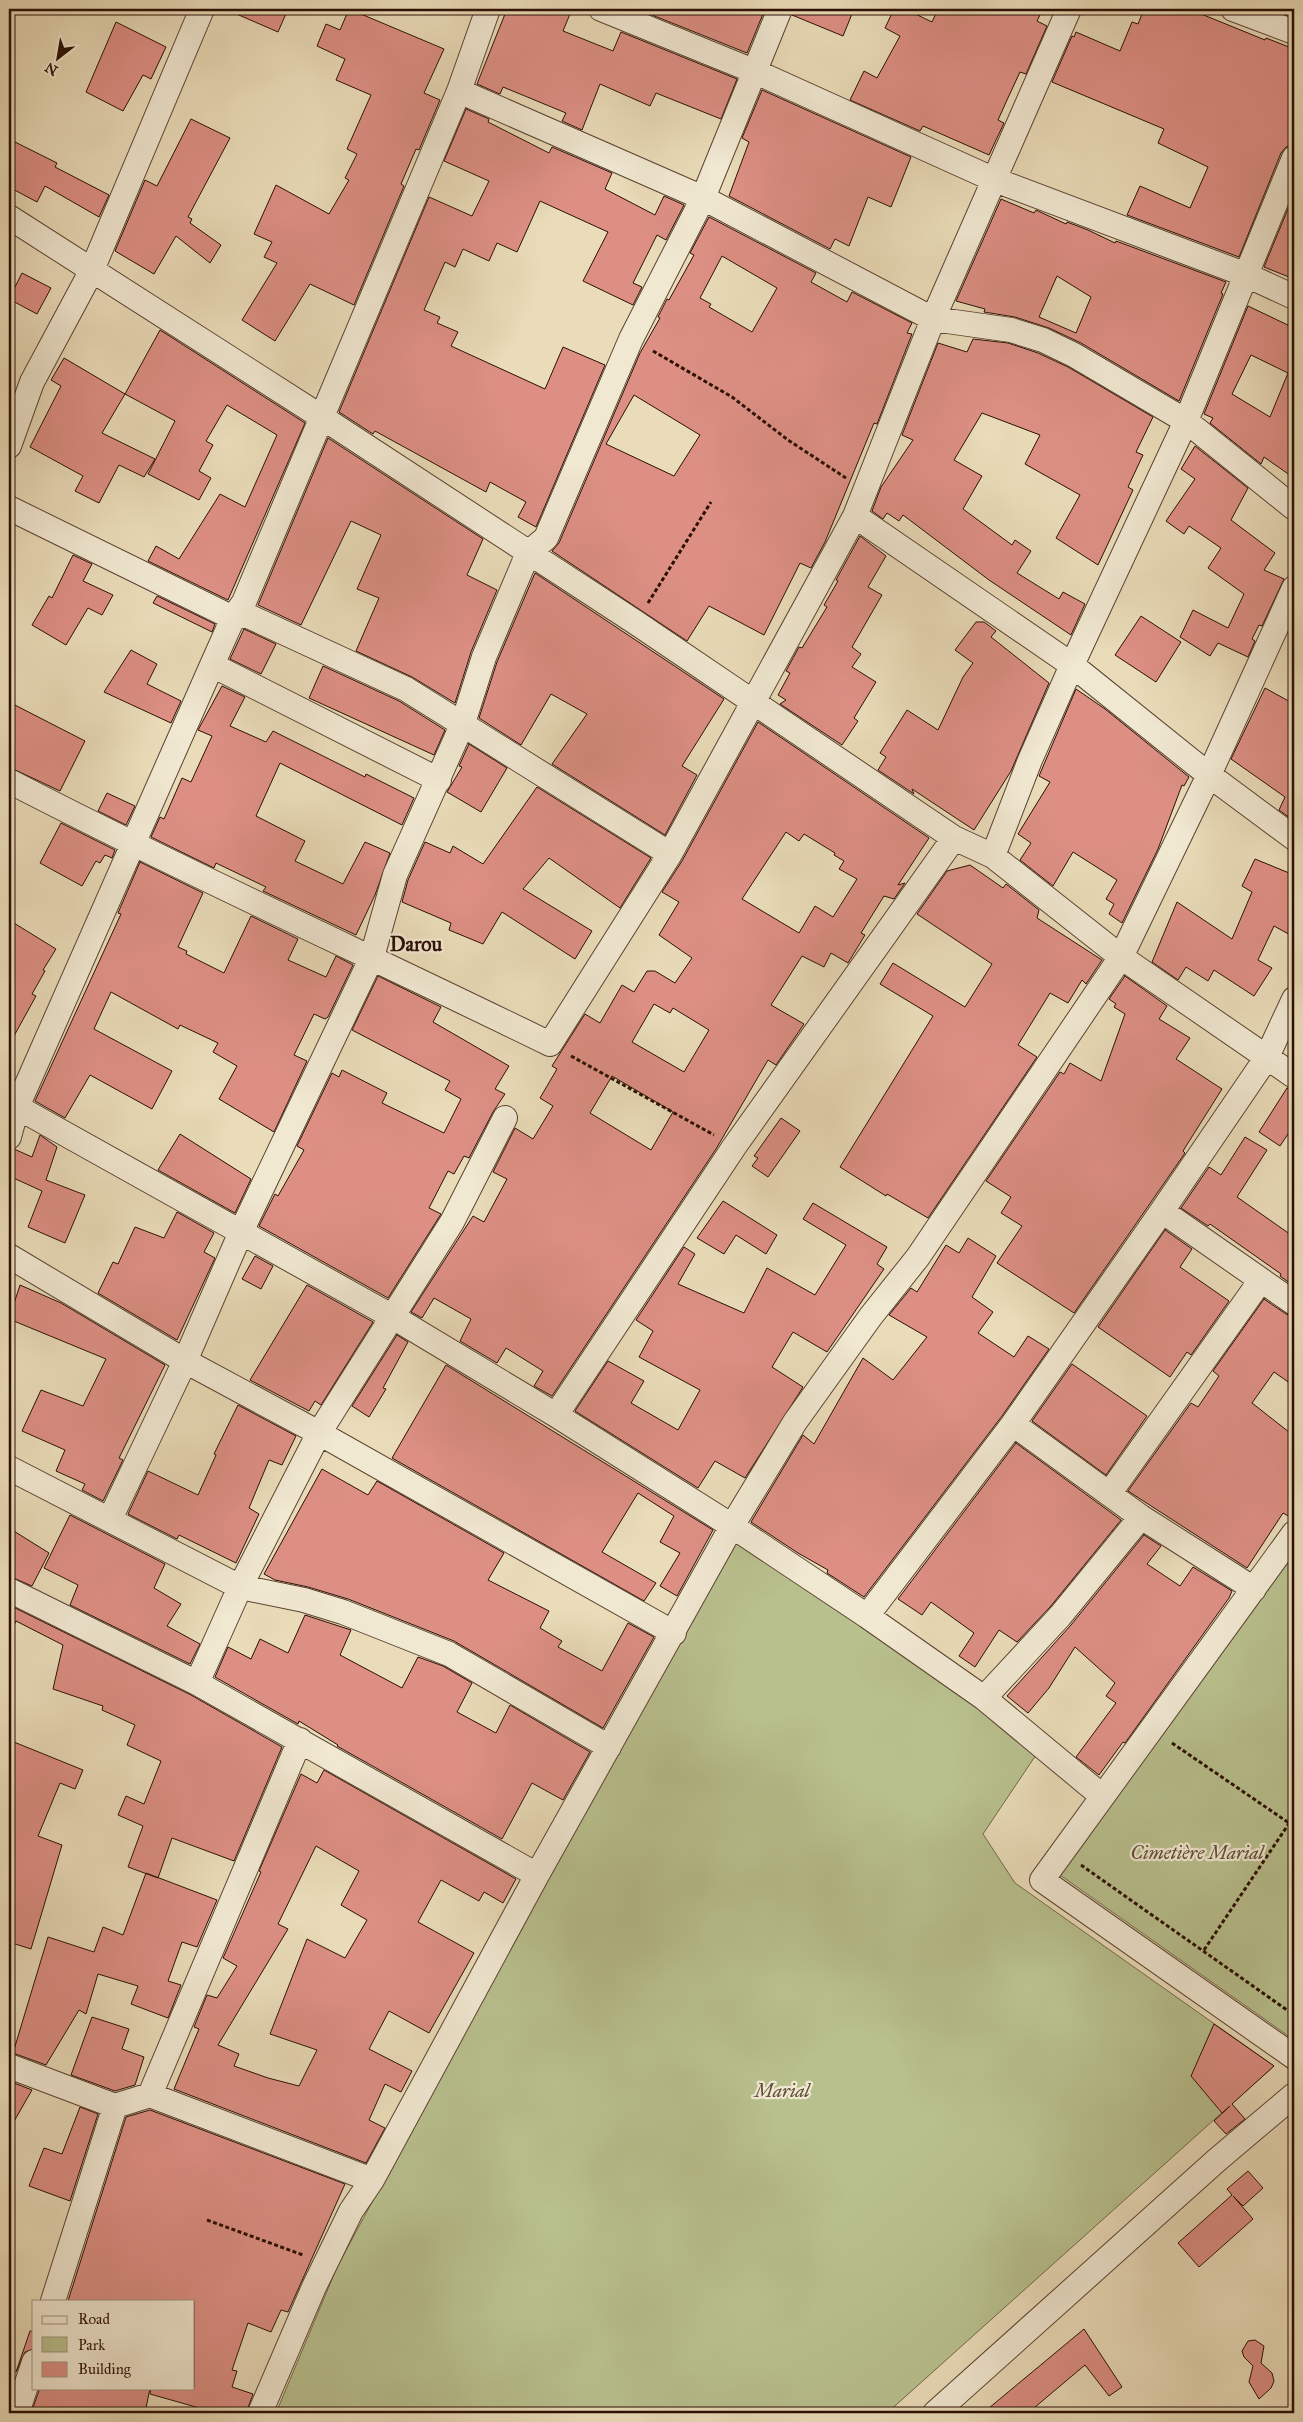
<svg xmlns="http://www.w3.org/2000/svg" width="1303" height="2422" font-family="'IM FELL Great Primer',serif">
  <style>
    .green { fill: #b8c08e; stroke: #726849 }
    .building { fill: #dd8f84; stroke: #2b0f04; fill-rule: evenodd }
    .lines { fill: none; stroke-linecap: round; stroke-linejoin: round }
    .minor-casing { stroke: #5b4231; stroke-width: 26 }
    .path { stroke: #2b0f04; stroke-width: 3; stroke-dasharray: 4 2.5; stroke-linecap: butt }
    .minor { stroke: #f1e8d2; stroke-width: 24 }
    .labels { text-anchor: middle; stroke-width: 4.5; stroke-linejoin: round; paint-order: stroke }
    .park-label { font-size: 19px; font-style: italic; fill: #5c4d34; stroke: #f1e8d2 }
    .neighbourhood-label { font-size: 20px; font-weight: bold; fill: #2b0f04; stroke: #f1e8d2 }
  </style>
  <rect width="100%" height="100%" fill="#eadcb9"/>
  <filter id="stains"><feTurbulence type="fractalNoise" baseFrequency=".004" numOctaves="4"/><feColorMatrix values="0 0 0 0 .2 0 0 0 0 .09 0 0 0 0 .02 0 0 0 .5 -.17"/></filter>
  <radialGradient id="worn" r=".72"><stop offset=".6" stop-color="#630" stop-opacity="0"/><stop offset="1" stop-color="#630" stop-opacity=".3"/></radialGradient>
  <!-- green -->
  <path class="green" d="M733 1536 873 1633 1038 1752 983 1834 1015 1883 1274 2066 887 2413H276L338 2265Z
    M1294 1552V2040L1060 1875Z"/>
  <!-- building -->
  <path class="building" d="M225 9H288L278 32Z
    M349 9 444 49 424 93 440 100 419 150 416 149 401 184 404 186 354 305 310 284 275 341 242 320 277 263 264 257 272 242 254 234 276 185 329 214 349 180 345 178 357 154 347 149 371 95 336 80 345 59 317 46 326 24 340 30Z
    M507 9H572L563 31 613 51 621 32 737 79 721 119 656 93 650 106 600 84 582 130 562 121 566 113 503 87 500 94 477 84Z
    M637 9H765L747 53Z
    M793 9H854L843 36 792 15Z
    M894 9H905L932 22 938 9H1043L1037 21 1047 26 1026 74 1020 72 1007 100 998 120 1004 123 989 155 923 126 920 131 850 100 864 71 877 78 900 36 885 28Z
    M1144 9H1189L1265 40 1266 38 1294 49V145L1286 147 1281 153 1239 257 1127 215 1140 186 1190 208 1208 167 1158 143 1164 129 1052 82 1072 36 1074 37 1076 32 1120 51 1132 22 1138 24Z
    M116 22 166 47 151 79 143 75 123 111 86 92Z
    M762 90 911 157 891 207 868 197 849 246 835 239 830 249 729 196 749 142 742 138Z
    M466 109 489 119 488 122 549 153 552 147 612 173 605 189 655 215 664 196 684 205 666 240 657 235 633 283 642 287 633 305 583 281 608 232 540 201 517 252 497 243 489 261 463 249 455 267 445 262 424 310 440 317 437 323 458 332 451 346 545 389 563 347 605 365 536 527 518 517 526 502 490 482 486 492 375 431 373 434 339 412 429 197 472 216 489 181 444 161Z
    M191 119 230 138 188 217 192 219 190 223 221 245 210 263 176 236 154 274 115 251 145 180 157 186Z
    M9 139 57 163 55 167 109 195 99 217 45 186 37 202 9 187Z
    M1294 194V279L1264 267Z
    M1001 199 1034 213 1036 210 1066 224 1067 222 1088 230 1115 243 1116 241 1226 282 1221 293 1223 294 1179 401 1081 343 1049 328 1015 317 984 312 985 309 956 301ZM1057 276 1091 297 1076 333 1039 317Z
    M709 217 816 273 811 282 847 302 852 292 912 323 907 333 912 334 877 424 874 423 825 542 811 568 800 563 764 635 709 606 687 641 552 551 559 543 640 353 660 318 658 317 667 299 669 300 694 255 690 253ZM722 256 777 288 752 332 709 307 711 304 700 298ZM634 395 700 435 674 476 606 444Z
    M22 273 51 288 37 314 9 299Z
    M1248 306 1294 328V478L1264 457 1261 464 1210 423 1213 418 1204 414ZM1251 355 1288 373 1270 417 1232 394Z
    M160 330 305 423 228 600 148 561 156 546 179 559 220 494 245 507 277 435 227 405 206 441 213 445 199 471 211 478 199 500 148 474 175 421 125 394Z
    M973 339 1008 343 1038 353 1068 367 1153 417 1136 452 1143 455 1128 487 1133 490 1098 565 1056 538 1080 495 1025 464 1040 435 982 413 954 460 982 476 963 509 1012 545 1015 540 1031 551 1017 573 1059 599 1063 592 1085 604 1071 635 989 580 903 515 899 521 887 513 883 519 872 511 881 487 913 440 902 435 938 343 967 352Z
    M64 358 125 394 102 433 155 459 144 477 119 465 99 503 75 491 83 476 30 447 61 386 51 380Z
    M328 438 483 539 467 575 497 590 471 652 455 703 412 677 356 651 379 598 357 589 381 535 351 521 301 625 258 605Z
    M1195 446 1248 488 1231 520 1275 553 1264 570 1284 579 1262 626 1259 625 1252 639 1255 641 1248 657 1218 643 1210 656 1180 637 1193 610 1228 628 1244 594 1208 568 1221 548 1189 526 1184 534 1166 521 1195 479 1181 469Z
    M860 536 886 556 868 587 882 595 852 647 861 654 852 667 876 682 854 718 858 721 842 745 780 704 786 700 778 695 790 673 786 671 799 647 802 648 827 607 824 605 838 581 836 580Z
    M73 555 92 564 83 581 113 595 102 615 88 608 66 645 32 625 49 596 52 598Z
    M535 573 724 699 682 766 697 775 665 835 552 764 587 714 551 694 521 745 479 718 497 662Z
    M157 596 215 624 212 632 153 603Z
    M1141 616 1181 642 1156 682 1115 655Z
    M976 622H984L996 631 991 637 1049 683 1011 771 974 830 912 789 914 794 878 770 886 757 880 753 907 710 938 730 963 677 973 663 955 650Z
    M244 629 276 644 261 674 230 659Z
    M131 650 157 664 147 684 181 701 171 723 104 692Z
    M323 666 399 701 445 730 434 755 309 698Z
    M222 686 245 697 230 726 266 742 273 731 365 777 366 774 414 798 402 825 280 763 256 816 305 841 295 861 343 884 365 842 390 853 375 895 356 935 263 891 266 887 216 863 214 868 151 837 160 817 164 819 182 778 191 782 212 736 198 730Z
    M1265 688 1294 704V821L1279 810 1285 797 1231 759Z
    M1076 689 1105 709 1189 777 1184 786 1182 785 1158 849 1122 923 1109 914 1114 904 1106 899 1117 880 1073 852 1053 886 1020 860 1031 843 1018 834 1050 782 1039 776Z
    M9 702 85 741 60 791 9 767Z
    M758 722 929 838 898 885 905 883 894 899 884 896 861 933 865 935 848 963 831 953 824 967 802 956 771 1005 804 1024 776 1065 768 1060 716 1149 552 1396 534 1386 543 1371 506 1348 497 1363 460 1341 471 1319 434 1298 422 1318 411 1312 473 1216 484 1222 507 1179 493 1172 515 1128 533 1139 553 1106 540 1098 557 1069 552 1066 585 1014 600 1023 622 985 634 992 647 971H655L675 983 692 958 659 935 679 902 662 892 682 861ZM786 832 799 841 804 834 835 853 834 855 844 861 839 869 857 879 833 917 815 906 799 933 742 899ZM654 1004 670 1013 673 1008 709 1030 684 1072 632 1042ZM612 1076 673 1112 651 1150 590 1113Z
    M469 744 507 768 481 812 447 792 462 767 459 766Z
    M537 787 651 858 620 908 549 858 523 889 592 931 575 959 502 912 483 944 449 930 451 923 402 902 408 880 425 842 450 853 453 846 483 864Z
    M107 793 135 806 126 825 98 811Z
    M61 823 115 850 112 858 105 855 100 863 96 861 82 886 40 863Z
    M1255 859 1294 875V937L1274 926 1258 960 1272 968 1254 996 1214 970 1208 981 1186 967 1178 980 1152 962 1177 902 1232 939 1252 892 1242 886Z
    M140 862 203 893 178 947 187 951 186 954 224 973 251 916 298 939 288 960 326 977 336 956 353 965 328 1017 325 1019 314 1014 294 1055 307 1061 274 1132 219 1099 237 1066 213 1052 218 1043 180 1025 178 1029 111 992 94 1029 172 1071 152 1109 90 1075 65 1118 35 1101 121 914 118 913Z
    M970 865 1003 888 1006 884 1039 910 1037 918 1102 960 1086 984 1082 980 1068 1003 1050 993 1018 1045 1037 1057 928 1218 887 1194 886 1196 840 1167 933 1016 880 984 893 963 965 1007 992 964 917 914 947 871Z
    M9 920 56 949 43 970 45 971 32 994 36 996 9 1045Z
    M378 976 441 1007 433 1022 509 1066 495 1089 505 1094 493 1112 469 1158 464 1156 454 1174 448 1171 429 1208 441 1214 388 1298 259 1226 275 1194 278 1196 304 1150 297 1146 332 1073 339 1077 342 1070 387 1093 382 1103 444 1133 461 1099 445 1090 450 1081 352 1030Z
    M1125 976 1167 1006 1159 1019 1190 1038 1176 1059 1222 1089 1183 1151 1185 1153 1074 1313 997 1263 1022 1226 1001 1213 1011 1197 986 1181 1060 1072 1064 1074 1070 1063 1101 1081 1125 1014 1114 1007 1116 1004 1109 999Z
    M1287 1088 1294 1090V1125L1280 1146 1259 1132Z
    M781 1118 800 1131 768 1177 752 1166 758 1158 754 1156Z
    M180 1134 251 1179 235 1213 158 1170Z
    M40 1135 57 1147 46 1180 85 1195 65 1243 28 1227 42 1191 9 1176V1150L14 1149 32 1157Z
    M1245 1137 1267 1150 1237 1197 1294 1237V1286L1280 1276 1281 1274 1210 1224 1208 1226 1181 1208 1209 1167 1221 1175Z
    M723 1201 777 1235 766 1254 736 1235 724 1254 697 1238Z
    M813 1203 887 1247 877 1264 884 1269 827 1352 793 1332 772 1367 803 1387 745 1478 715 1461 698 1488 575 1411 608 1361 644 1381 631 1403 678 1430 700 1390 639 1357 653 1331 636 1320 684 1247 695 1254 678 1284 744 1313 767 1268 815 1295 846 1245 803 1219Z
    M177 1212 214 1233 204 1252 215 1258 177 1340 98 1293 113 1262 118 1264 135 1227 164 1238Z
    M1165 1230 1192 1249 1180 1267 1229 1301 1191 1355 1187 1352 1170 1377 1098 1327Z
    M968 1238 996 1256 972 1297 993 1312 978 1333 1014 1357 1028 1336 1049 1349 1002 1416 864 1597 827 1573 828 1570 798 1553 751 1522 803 1435 814 1444 863 1358 893 1380 927 1337 889 1315 911 1288 917 1292 946 1245 959 1253Z
    M255 1256 273 1266 261 1289 242 1279Z
    M20 1285 61 1303 165 1365 119 1458 123 1460 103 1501 82 1490 85 1484 56 1471 65 1450 22 1431 41 1390 83 1406 106 1359 9 1319Z
    M307 1285 373 1322 321 1405 315 1401 309 1411 250 1380Z
    M1264 1299 1286 1314 1294 1317V1386L1274 1372 1252 1403 1294 1436V1519L1283 1513 1247 1568 1128 1491 1191 1403 1198 1407 1219 1376 1213 1371Z
    M397 1335 408 1342 383 1388 386 1389 369 1417 352 1406Z
    M1072 1364 1147 1416 1106 1475 1032 1421Z
    M446 1365 713 1530 677 1596 660 1586 680 1553 660 1542 674 1516 638 1493 602 1552 656 1583 644 1601 392 1458Z
    M238 1405 296 1436 282 1465 269 1460 249 1508 259 1514 236 1563 179 1535 177 1539 128 1514 148 1471 198 1495 216 1455 214 1454Z
    M1016 1443 1121 1520 1050 1607 1017 1642 999 1630 975 1667 959 1656 974 1633 931 1602 922 1615 898 1599Z
    M322 1469 368 1495 377 1481 504 1553 488 1580 549 1611 540 1628 562 1641 558 1647 602 1671 628 1623 654 1637 603 1728 454 1641 348 1599 308 1587 275 1580 264 1574Z
    M70 1515 165 1564 154 1588 181 1604 167 1626 200 1644 190 1664 70 1605 78 1585 44 1568Z
    M9 1528 49 1553 32 1586 9 1576Z
    M1144 1535 1161 1546 1147 1564 1180 1586 1193 1567 1232 1591 1229 1598 1125 1743 1123 1742 1099 1775 1076 1757 1116 1703 1106 1696 1115 1683 1075 1647 1049 1688 1028 1713 1007 1696 1071 1625Z
    M9 1605 191 1695 282 1747 234 1861 172 1838 158 1878 128 1867 143 1826 118 1815 126 1796 144 1804 161 1761 127 1745 135 1725 102 1710 103 1706 53 1689 63 1645 16 1621 9 1635Z
    M305 1615 351 1630 340 1655 402 1688 418 1657 443 1666 472 1683 457 1712 496 1733 510 1705 590 1752 563 1800 532 1783 502 1839 337 1746 338 1745 299 1721 298 1724 215 1677 228 1647 251 1659 260 1639 288 1653Z
    M9 1740 83 1770 75 1789 60 1783 38 1836 62 1845 31 1949 9 1942Z
    M324 1770 516 1879 503 1903 484 1892 479 1901 441 1880 418 1922 474 1953 429 2033 389 2011 369 2049 412 2071 401 2092 385 2084 369 2120 385 2128 366 2163 174 2089 199 2029 194 2027 207 1995 217 1998 237 1966 223 1958 261 1872 259 1871 301 1774 317 1783ZM316 1846 359 1871 341 1905 367 1920 345 1958 307 1939 270 2034 317 2050 299 2086 268 2078 234 2066 239 2054 218 2045 288 1929 278 1924Z
    M146 1873 217 1900 197 1947 182 1942 168 1981 181 1985 168 2018 131 2004 138 1986 98 1974 86 2014 79 2010 46 2065 13 2053 48 1937 94 1952 103 1927 123 1935Z
    M92 2017 129 2029 122 2049 144 2057 135 2085 115 2091 71 2075Z
    M1214 2024 1274 2066 1232 2104 1245 2119 1226 2134 1214 2121 1230 2106 1222 2113 1191 2076Z
    M9 2081 32 2090 9 2130Z
    M80 2107 98 2114 70 2201 29 2186 44 2148 62 2154Z
    M150 2110 345 2184 288 2312 281 2310 271 2332 248 2323 232 2370 237 2371 232 2387 253 2394 246 2413H217L150 2394 151 2388H194V2301H68L126 2117Z
    M1248 2171 1263 2188 1243 2206 1233 2196 1253 2219 1199 2267 1178 2243 1232 2195 1227 2189Z
    M1084 2329 1122 2387 1109 2396 1085 2365 1028 2413H983Z
    M30 2331H34V2349L25 2352 16 2372Z
    M1255 2340 1264 2346 1261 2363 1272 2373 1274 2381 1271 2388 1259 2399 1249 2382 1253 2366 1244 2357 1242 2351 1248 2341Z
    M40 2388H150L145 2413H31Z"/>
  <g class="lines">
    <!-- minor casing -->
    <g class="minor-casing">
      <path id="minor" d="M601 9 756 72 995 180 1244 274 1294 297
        M1233 9 1294 32
        M459 91 703 198 933 319 1011 330 1043 340 1074 355 1186 421 1294 508
        M9 217 323 418 635 622 954 838 993 856 1121 957 1294 1076
        M9 446 32 382 92 270 202 9
        M9 508 233 618 246 615 406 689 670 854
        M855 516 1072 665 1209 775 1294 838
        M212 665 439 780
        M9 781C187 873 370 956 550 1044L670 854 855 516 933 319 1069 9
        M993 856 1030 760 1072 665 1186 421 1294 158
        M17 1107 393 1317 556 1415 732 1526 867 1616 984 1698 1102 1796
        M9 1137 17 1107 212 665 233 618 244 602 459 91 488 9
        M1162 1211 1294 1303
        M9 1256 185 1361 319 1433 674 1633
        M556 1415 734 1147 954 838
        M1013 1424 1141 1517 1254 1589
        M9 1468 240 1587 304 1600 343 1612 449 1654 609 1747
        M1109 1494 1261 1280
        M110 1519 185 1361 241 1232 372 957 395 875 463 723 484 657 528 553 546 538 631 339 703 198 780 9
        M1294 1533 1042 1880 1294 2057
        M9 1590 197 1683 537 1875
        M867 1616 1013 1424 1162 1211 1267 1057 1294 999
        M197 1683 240 1587 319 1433 452 1222 505 1118
        M984 1698 1060 1616 1141 1517
        M9 2066 115 2106 150 2095 372 2180
        M150 2095 300 1740
        M53 2301 115 2106
        M17 2413 34 2362
        M260 2413 314 2287 351 2211 372 2180 537 1875 732 1526 795 1422 871 1316 918 1257 1121 957 1209 775 1294 588
        M935 2413 1217 2160 1294 2095"/>
    </g>
    <!-- path -->
    <path class="path" d="M653 351 732 397 788 440 846 478
      M648 603 711 502
      M571 1056 714 1135
      M1172 1743 1289 1823
      M1081 1865 1294 2015
      M1204 1950 1294 1816
      M207 2220 303 2255"/>
    <!-- minor -->
    <use href="#minor" class="minor"/>
  </g>
  <g class="labels">
    <!-- park labels -->
    <g class="park-label">
      <text x="1197" y="1859">Cimetière Marial</text>
      <text x="782" y="2097">Marial</text>
    </g>
    <!-- neighbourhood labels -->
    <g class="neighbourhood-label">
      <text x="416" y="951">Darou</text>
    </g>
  </g>
  <!-- margin -->
  <rect width="1303" height="2422" fill="none" stroke="#eadcb9" stroke-width="30"/>
  <rect x="10" y="10" width="1283" height="2402" fill="none" stroke="#2b0f04" stroke-width="2.5"/>
  <rect x="15" y="15" width="1273" height="2392" fill="none" stroke="#2b0f04"/>
  <!-- legend -->
  <rect x="32" y="2300" width="162" height="90" fill="#f1e8d2" stroke="#a29180"/>
  <rect x="42" y="2316" width="25" height="8" fill="#f1e8d2" stroke="#a29180"/>
  <text x="78" y="2324" font-size="15" fill="#2b0f04">Road</text>
  <rect x="42" y="2337" width="25" height="15" fill="#b8c08e" stroke="#a29180"/>
  <text x="78" y="2350" font-size="15" fill="#2b0f04">Park</text>
  <rect x="42" y="2362" width="25" height="15" fill="#dd8f84" stroke="#a29180"/>
  <text x="78" y="2374" font-size="15" fill="#2b0f04">Building</text>
  <!-- north arrow -->
  <g transform="translate(58 58) rotate(211)" stroke="#f1e8d2" stroke-width="4" paint-order="stroke">
  <path d="M0-4L9 19L0 12L-9 19Z" fill="#2b0f04"/>
  <text y="-8" font-size="14" font-weight="bold" text-anchor="middle" fill="#2b0f04">N</text>
  </g>
  <rect width="100%" height="100%" filter="url(#stains)"/>
  <rect width="100%" height="100%" fill="url(#worn)"/>
</svg>
